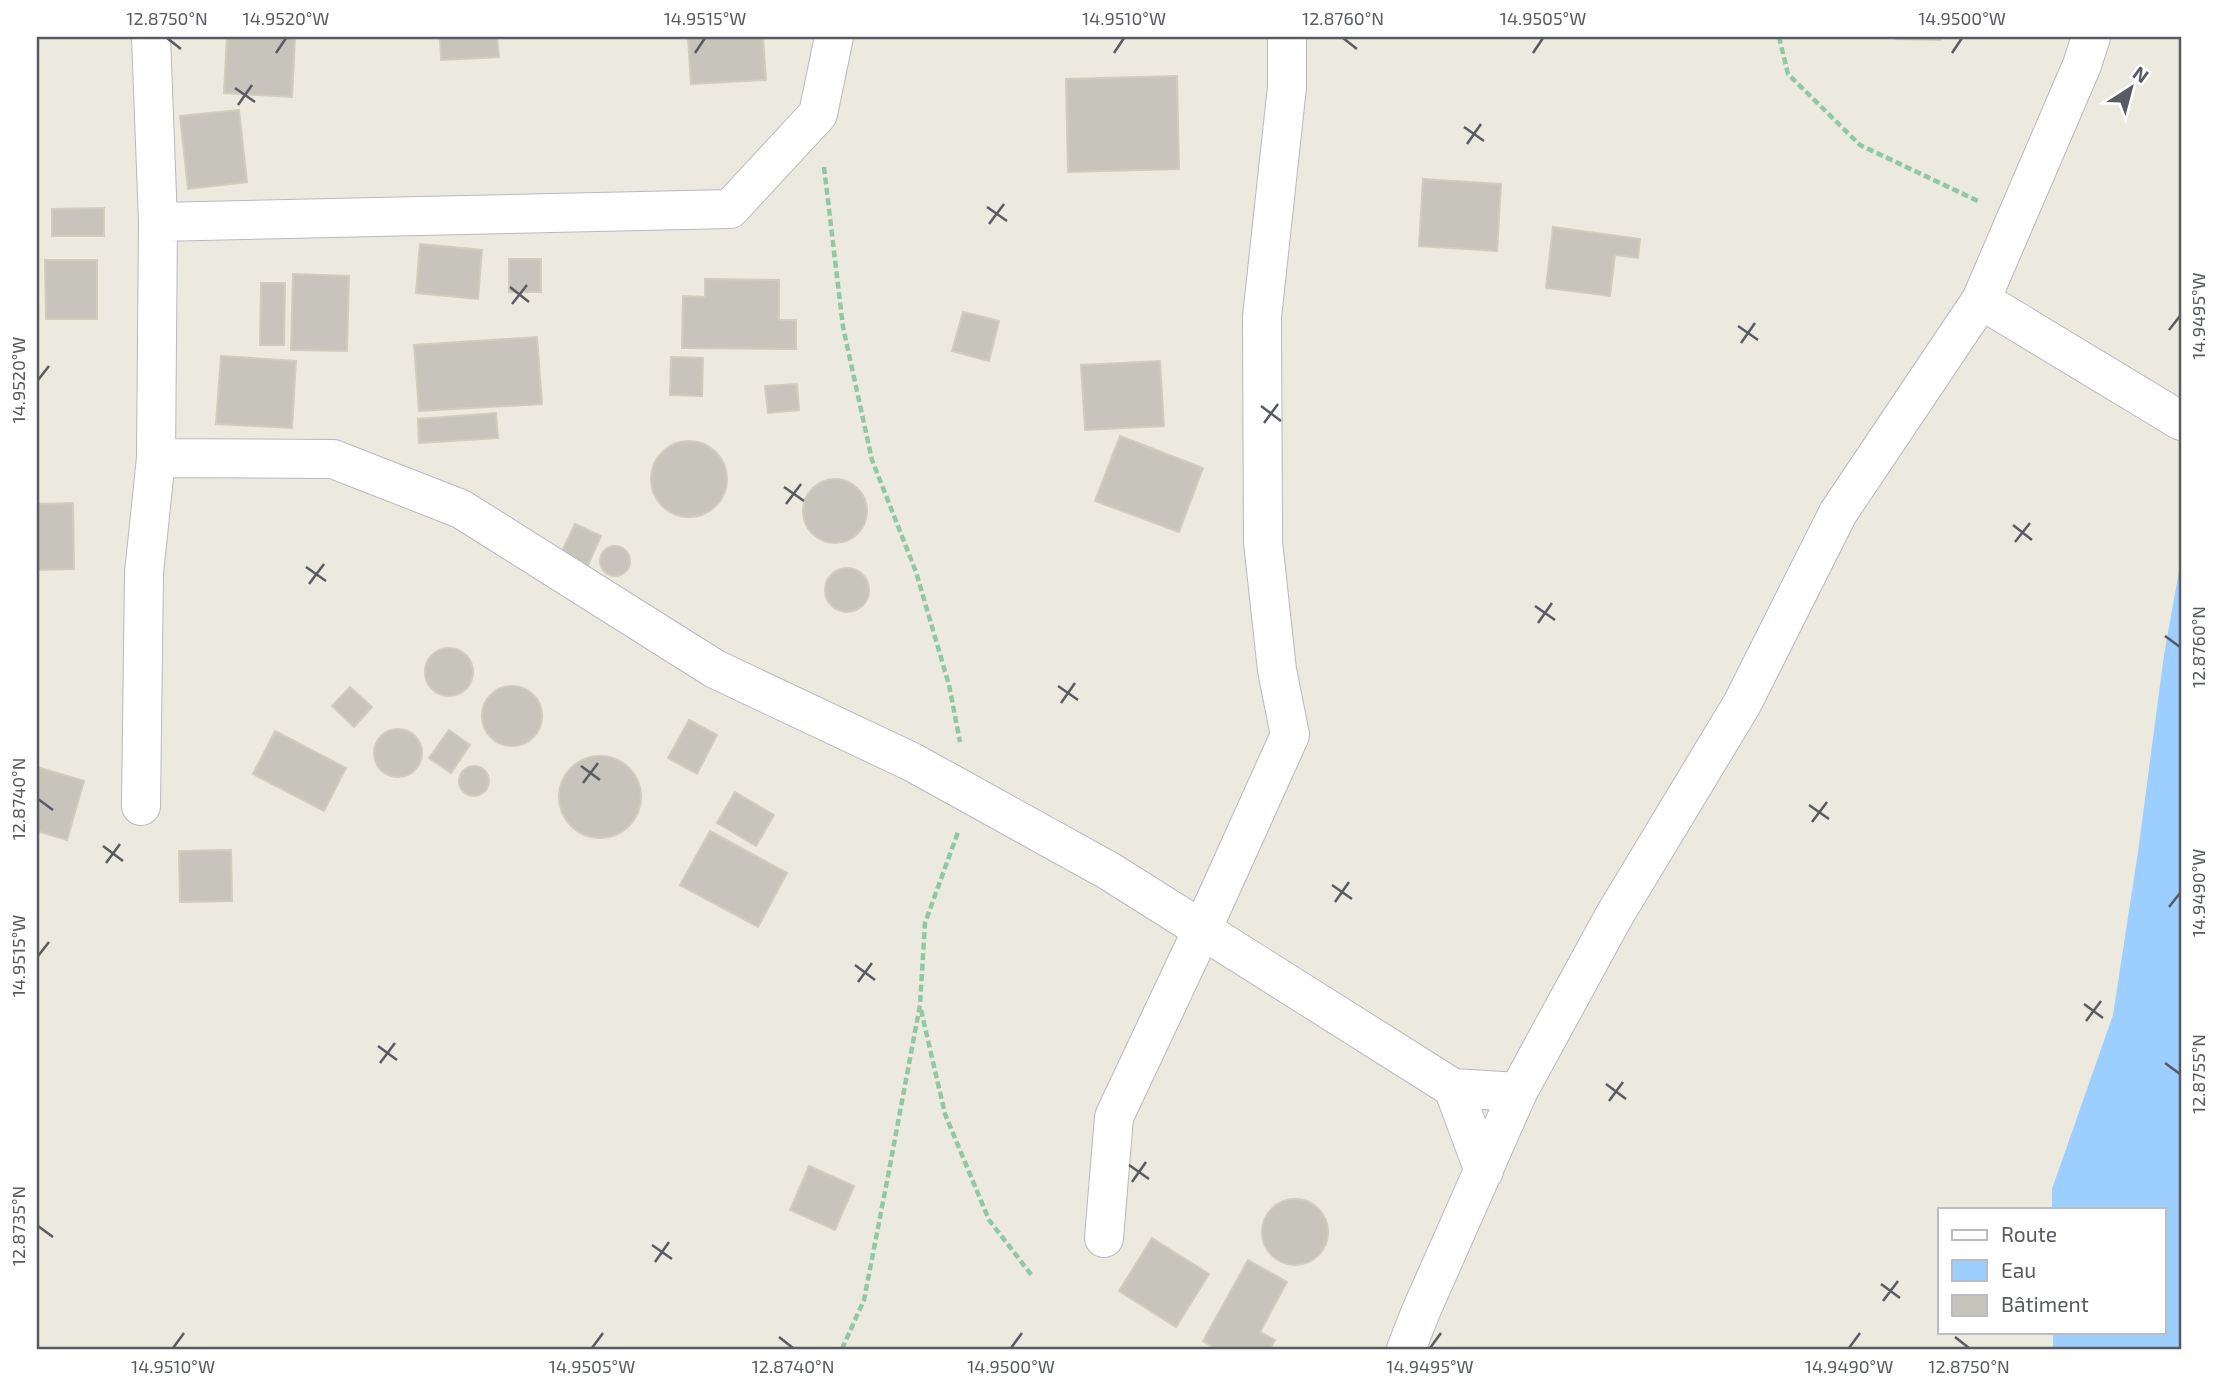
<svg xmlns="http://www.w3.org/2000/svg" width="2218" height="1386" font-family="'Exo 2',sans-serif">
  <style>
    .water { fill: #9cceff }
    .building { fill: #c7c4bb; stroke: #d1ccbc; stroke-width: 2 }
    .lines { fill: none; stroke-linecap: round; stroke-linejoin: round }
    .minor-casing { stroke: #b7b9bf; stroke-width: 40 }
    .path { stroke: #91c8a4; stroke-width: 4.5; stroke-dasharray: 7 3.5; stroke-linecap: butt }
    .minor { stroke: #fff; stroke-width: 38 }
    .ticks { fill: none; stroke: #585b61; stroke-width: 2.5 }
    .neatline { fill: none; stroke: #585b61; stroke-width: 2.5 }
    .ticks-label { font-size: 18px; text-anchor: middle; fill: #585b61 }
  </style>
  <rect width="100%" height="100%" fill="#eceade"/>
  <!-- water -->
  <path class="water" d="M2181 560V1349H2053V1332H2164V1209H2052V1189L2113 1015 2138 852 2164 655Z"/>
  <!-- building -->
  <path class="building" d="M227 37H295L292 97 224 93Z
    M440 37H497L499 57 441 60Z
    M688 37H763L766 80 691 84Z
    M1896 37H1940V40L1896 39Z
    M1177 76 1179 169 1068 172 1066 79Z
    M239 110 247 182 188 189 180 116Z
    M1423 179 1501 184 1497 251 1419 246Z
    M104 208V236H52V209Z
    M1553 227 1640 239 1638 258 1615 255 1610 296 1546 288Z
    M420 244 482 250 478 299 416 293Z
    M509 259H541V292H509Z
    M45 260H97V319H46Z
    M293 274 349 276 347 351 291 350Z
    M705 279 779 280V320H796V349L682 348 683 296 705 297Z
    M261 283H285L284 345H260Z
    M963 312 999 321 989 361 952 351Z
    M537 337 542 404 419 411 414 345Z
    M221 356 296 361 292 428 216 424Z
    M671 357 703 358 702 396 670 395Z
    M1160 361 1164 426 1085 430 1081 365Z
    M797 384 799 410 768 413 765 386Z
    M496 413 498 438 419 443 418 419Z
    M1120 436 1203 468 1179 532 1095 501Z
    M651 479a38 38 0 1 1 76 0a38 38 0 1 1-76 0Z
    M803 511a32 32 0 1 1 64 0a32 32 0 1 1-64 0Z
    M73 503 74 569 37 570V504Z
    M575 524 601 536 588 565 561 553Z
    M600 561a15 15 0 1 1 30 0a15 15 0 1 1-30 0Z
    M825 590a22 22 0 1 1 44 0a22 22 0 1 1-44 0Z
    M425 672a24 24 0 1 1 48 0a24 24 0 1 1-48 0Z
    M482 716a30 30 0 1 1 60 0a30 30 0 1 1-60 0Z
    M350 687 372 707 354 727 332 706Z
    M689 720 717 735 697 774 668 758Z
    M374 753a24 24 0 1 1 48 0a24 24 0 1 1-48 0Z
    M449 730 470 745 451 773 429 758Z
    M275 731 346 768 324 811 253 774Z
    M559 797a41 41 0 1 1 82 0a41 41 0 1 1-82 0Z
    M459 781a15 15 0 1 1 30 0a15 15 0 1 1-30 0Z
    M37 767 84 781 67 840 37 831Z
    M735 792 774 815 756 846 717 823Z
    M710 831 787 873 758 927 680 885Z
    M231 850 232 901 180 902 179 851Z
    M809 1166 854 1186 835 1230 790 1210Z
    M1262 1232a33 33 0 1 1 66 0a33 33 0 1 1-66 0Z
    M1152 1238 1209 1274 1176 1327 1119 1291Z
    M1248 1260 1287 1282 1260 1332 1275 1340 1270 1349H1217L1203 1341Z"/>
  <g class="lines">
    <!-- minor casing -->
    <g class="minor-casing">
      <path id="minor" d="M158 222 730 209 818 114 834 37
        M1981 300 2181 421
        M156 458 333 459 461 509 715 669 912 762 1109 871 1453 1088 1518 1092
        M141 806 144 573 156 458 158 222 151 37
        M1453 1088 1484 1171
        M1104 1238 1114 1117 1202 930 1290 735 1277 670 1263 542 1262 317 1287 87V37
        M1406 1349 1421 1311 1518 1092 1614 916 1742 704 1838 513 1981 300 2082 65 2091 37"/>
    </g>
    <!-- path -->
    <path class="path" d="M1779 37 1788 74 1860 145 1980 202
      M824 167 843 327 872 460 916 572 949 685 960 742
      M921 1010 945 1114 989 1220 1033 1277
      M842 1349 864 1300 888 1176 920 1005 925 923 958 832"/>
    <!-- minor -->
    <use href="#minor" class="minor"/>
  </g>
  <!-- ticks -->
  <path class="ticks" d="M167 38 181 49M1343 38 1357 49M276 53 286 38M695 53 705 38M1114 53 1124 38M1533 53 1543 38M1952 53 1962 38M235 88 255 102M238 105 252 85M1464 127 1484 141M1467 144 1481 124M987 207 1007 221M989 224 1004 204M510 287 529 302M512 304 527 285M1738 326 1758 340M2169 330 2180 316M1741 343 1755 323M38 380 49 366M1261 406 1281 421M1264 423 1278 404M784 487 804 501M786 504 801 484M2013 525 2032 540M2015 542 2030 523M306 567 326 581M309 584 324 564M1535 606 1555 620M1538 623 1552 603M2165 636 2180 647M1058 686 1078 700M1061 703 1075 683M581 766 600 780M583 783 598 763M38 799 53 810M1809 805 1829 819M1812 822 1827 802M103 846 123 861M106 863 120 844M1332 885 1352 899M1335 902 1349 882M2169 907 2180 893M38 956 49 942M855 965 875 980M858 982 872 963M2084 1004 2103 1018M2086 1021 2101 1001M378 1046 397 1060M380 1063 395 1043M2165 1063 2180 1074M1606 1084 1626 1099M1609 1101 1623 1082M1129 1165 1149 1179M1132 1182 1146 1162M38 1226 53 1237M652 1245 672 1259M655 1262 669 1242M1881 1284 1900 1298M1883 1301 1898 1281M779 1337 793 1348M1955 1337 1969 1348M173 1348 184 1333M592 1348 603 1333M1011 1348 1022 1333M1430 1348 1441 1333M1849 1348 1860 1333"/>
  <!-- border -->
  <rect width="2218" height="1386" fill="none" stroke="#ffffff" stroke-width="77"/>
  <!-- legend -->
  <rect x="1938" y="1208" width="228" height="126" fill="#ffffff" stroke="#bcbdc0" stroke-width="2"/>
  <rect x="1952" y="1230" width="35" height="10" fill="#ffffff" stroke="#bcbdc0" stroke-width="2"/>
  <text x="2001" y="1242" font-size="21" fill="#585b61">Route</text>
  <rect x="1952" y="1260" width="35" height="21" fill="#9cceff" stroke="#bcbdc0" stroke-width="2"/>
  <text x="2001" y="1278" font-size="21" fill="#585b61">Eau</text>
  <rect x="1952" y="1295" width="35" height="21" fill="#c7c4bb" stroke="#bcbdc0" stroke-width="2"/>
  <text x="2001" y="1312" font-size="21" fill="#585b61">Bâtiment</text>
  <!-- north arrow -->
  <g transform="translate(2131 88) rotate(36)" stroke="#ffffff" stroke-width="5" paint-order="stroke">
  <path d="M0-5L12 26L0 18L-12 26Z" fill="#585b61"/>
  <text y="-10" font-size="19" font-weight="bold" text-anchor="middle" fill="#585b61">N</text>
  </g>
  <rect x="38" y="38" width="2142" height="1310" class="neatline"/>
  <g class="ticks-label">
    <text x="167" y="25">12.8750°N</text>
    <text x="286" y="25">14.9520°W</text>
    <text x="705" y="25">14.9515°W</text>
    <text x="1124" y="25">14.9510°W</text>
    <text x="1343" y="25">12.8760°N</text>
    <text x="1543" y="25">14.9505°W</text>
    <text x="1962" y="25">14.9500°W</text>
    <text transform="translate(2199 316) rotate(-90)" y="6">14.9495°W</text>
    <text transform="translate(19 380) rotate(-90)" y="6">14.9520°W</text>
    <text transform="translate(2199 647) rotate(-90)" y="6">12.8760°N</text>
    <text transform="translate(19 799) rotate(-90)" y="6">12.8740°N</text>
    <text transform="translate(2199 893) rotate(-90)" y="6">14.9490°W</text>
    <text transform="translate(19 956) rotate(-90)" y="6">14.9515°W</text>
    <text transform="translate(2199 1074) rotate(-90)" y="6">12.8755°N</text>
    <text transform="translate(19 1226) rotate(-90)" y="6">12.8735°N</text>
    <text x="173" y="1373">14.9510°W</text>
    <text x="592" y="1373">14.9505°W</text>
    <text x="793" y="1373">12.8740°N</text>
    <text x="1011" y="1373">14.9500°W</text>
    <text x="1430" y="1373">14.9495°W</text>
    <text x="1849" y="1373">14.9490°W</text>
    <text x="1969" y="1373">12.8750°N</text>
  </g>
</svg>
